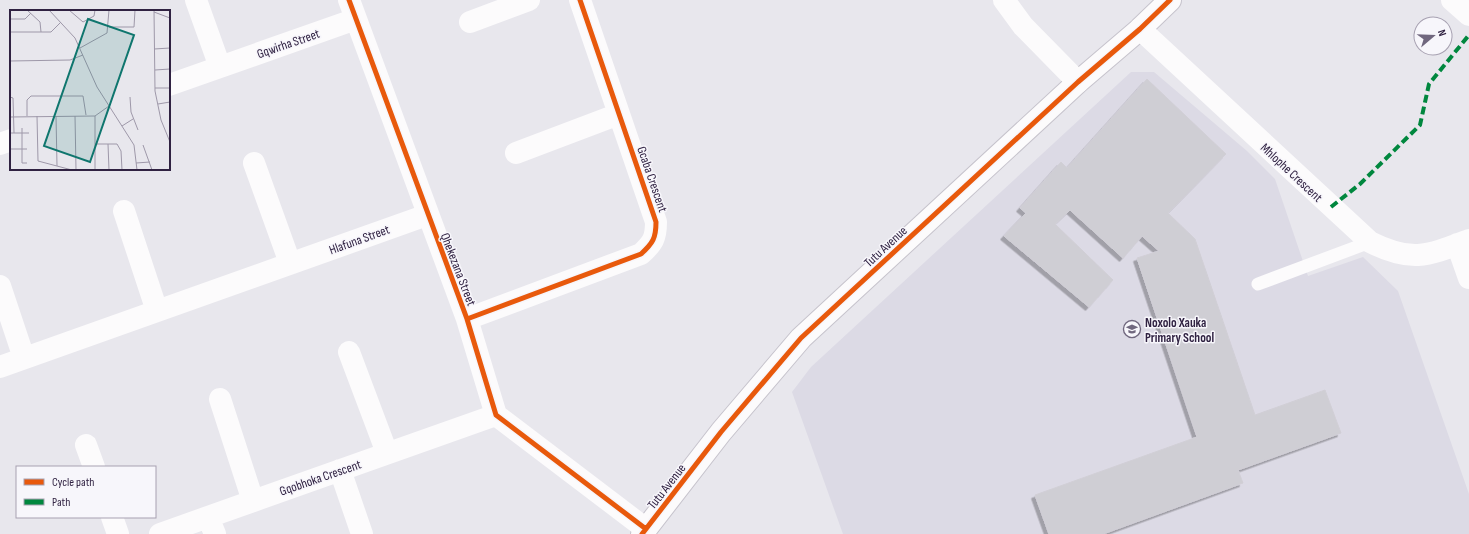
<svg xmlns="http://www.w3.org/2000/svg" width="1469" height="534" font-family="'Sofia Sans Condensed',sans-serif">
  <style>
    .built { fill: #dcdae5 }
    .building { fill: #cfced4; stroke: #d1cfd6; filter: url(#shadow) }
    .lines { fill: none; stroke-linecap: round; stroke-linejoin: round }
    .secondary-casing { stroke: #c6c3cc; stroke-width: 24 }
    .lane { stroke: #fcfbfc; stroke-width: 13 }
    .street { stroke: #fcfbfc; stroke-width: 22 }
    .secondary { stroke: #fcfbfc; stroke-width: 22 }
    .quiet { stroke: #00873e; stroke-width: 4; stroke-dasharray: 8 4; stroke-linecap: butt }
    .cycleway-casing { stroke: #f7f6fb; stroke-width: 8 }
    .cycleway { stroke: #e8590c; stroke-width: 5 }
    .labels { text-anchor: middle; stroke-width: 3; stroke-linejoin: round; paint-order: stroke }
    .street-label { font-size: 13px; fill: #302242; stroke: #f7f6fb }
    .poi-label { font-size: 13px; font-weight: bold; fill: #302242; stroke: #f7f6fb; text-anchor: start }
    .inset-road { fill: none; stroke: #9e98a9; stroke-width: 1 }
    .view { fill: #0f766e; fill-opacity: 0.15; stroke: #0f766e; stroke-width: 2 }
    .inset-edge { fill: none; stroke: #302242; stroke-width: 2 }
  </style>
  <defs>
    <filter id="shadow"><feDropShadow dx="-3.5" dy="3.5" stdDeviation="0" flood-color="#0004"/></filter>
  </defs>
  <rect width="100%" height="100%" fill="#e8e7ed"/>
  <!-- built -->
  <path class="built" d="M1131 72H1154L1247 151 1275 179 1308 276 1363 257 1398 291 1469 494V534H843L792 392 811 367Z"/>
  <!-- building -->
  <path class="building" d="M1147 79 1226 154 1168 213 1195 239 1255 415 1325 390 1341 433 1238 470 1243 483 1103 534H1049L1035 495 1197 437 1137 258 1159 251 1142 236 1123 258 1070 210 1055 224 1113 280 1089 307 1004 236 1026 213 1020 208 1061 162 1067 168Z"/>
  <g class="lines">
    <!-- secondary casing -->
    <g class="secondary-casing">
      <path id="secondary" d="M642 534 721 432 801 338 1078 82 1140 29 1170 0"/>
    </g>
    <!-- lane -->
    <path class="lane" d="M1258 284 1370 242"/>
    <!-- street -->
    <path class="street" d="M196 0 220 67
      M349 0 467 319 496 415 646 529
      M1004 0 1023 26 1078 82
      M1452 0 1469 15
      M470 22 529 0
      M1140 29 1370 242C1412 263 1427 256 1469 240
      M169 85 356 19
      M0 144 11 140
      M516 153 619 114
      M254 163 290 263
      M124 211 157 311
      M1457 244 1469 278
      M0 286 24 358
      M467 319 641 254C653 243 656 238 656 222L580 0
      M349 352 387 453
      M0 367 427 215
      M220 399 253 501
      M86 445 94 467
      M340 470 362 534
      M112 517 118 534
      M208 517 215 534
      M160 534 496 415"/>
    <!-- secondary -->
    <use href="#secondary" class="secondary"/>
    <!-- quiet -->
    <path class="quiet" d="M1331 207 1360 184 1420 125 1429 84 1469 35"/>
    <!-- cycleway casing -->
    <g class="cycleway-casing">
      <path id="cycleway" d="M349 0 467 319 496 415 646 529
        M467 319 641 254C653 243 656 238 656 222L580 0
        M642 534 721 432 801 338 1078 82 1140 29 1170 0"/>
    </g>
    <!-- cycleway -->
    <use href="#cycleway" class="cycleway"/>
  </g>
  <!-- icons -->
  <defs>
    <g id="school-ring" transform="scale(0.9)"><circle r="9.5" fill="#f7f6fb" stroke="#70677e" stroke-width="1.5"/><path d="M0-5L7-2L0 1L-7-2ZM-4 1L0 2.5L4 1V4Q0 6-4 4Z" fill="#70677e"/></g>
  </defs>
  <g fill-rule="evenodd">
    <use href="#school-ring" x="1132" y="329"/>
  </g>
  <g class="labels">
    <!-- street labels -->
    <g class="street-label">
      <text transform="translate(288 43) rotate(-19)" y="5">Gqwirha Street</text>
      <text transform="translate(1292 172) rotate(43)" y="5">Mhlophe Crescent</text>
      <text transform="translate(653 179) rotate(71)" y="5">Gcaba Crescent</text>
      <text transform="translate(359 239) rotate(-20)" y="5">Hlafuna Street</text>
      <text transform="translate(885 246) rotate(-43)" y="5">Tutu Avenue</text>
      <text transform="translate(459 269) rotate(69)" y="5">Qhekezana Street</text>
      <text transform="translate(320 477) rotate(-19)" y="5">Gqobhoka Crescent</text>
      <text transform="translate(666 486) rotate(-52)" y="5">Tutu Avenue</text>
    </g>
    <!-- poi labels -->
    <g class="poi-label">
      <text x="1145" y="327">Noxolo Xauka<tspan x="1145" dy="15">Primary School</tspan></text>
    </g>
  </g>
  <!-- overview -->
  <g transform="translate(10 10)">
    <rect width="160" height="160" fill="#e8e7ed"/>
    <path class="inset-road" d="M17 0 30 12 31 22M39 0 65 28 87 77 124 135 127 160M59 0 73 12 84 6 85 0M144 0 145 81 151 110 160 132M144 2 160 8M0 9H15L21 3M99 17H124L125 0M0 22H41L51 12M70 38 97 23 99 0M144 39 160 38M0 51 60 50 73 45M145 60 160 59M145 78H160M160 78V63M0 87 3 88 4 123M120 87 121 102 128 120M148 94 160 92M17 106V90L21 86H73L76 105M27 106 28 151 62 160M46 106 47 156M65 106 66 160M85 106V160M0 107 85 106 99 96M112 116 123 109M12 118V153H17M0 123H19M85 134H107L111 141 112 160M98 134 99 160M133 135 142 160M0 139H17M126 153 140 152"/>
    <path class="view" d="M78 9 124 25 80 152 34 136Z"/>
    <rect width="160" height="160" class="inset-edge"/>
  </g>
  <!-- legend -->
  <rect x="16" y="466" width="140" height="52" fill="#f7f6fb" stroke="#a7a1b1"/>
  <rect x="24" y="479" width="20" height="6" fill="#e8590c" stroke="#a7a1b1"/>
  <text x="52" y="486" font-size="12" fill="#302242">Cycle path</text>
  <rect x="24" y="499" width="20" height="6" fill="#00873e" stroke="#a7a1b1"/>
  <text x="52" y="506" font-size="12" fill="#302242">Path</text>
  <!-- north arrow -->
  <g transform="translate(1433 36) rotate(71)"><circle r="19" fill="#f7f6fb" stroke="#a7a1b1"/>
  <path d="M0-3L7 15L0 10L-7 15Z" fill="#70677e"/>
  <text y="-6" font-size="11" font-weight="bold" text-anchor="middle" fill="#302242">N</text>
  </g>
</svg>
